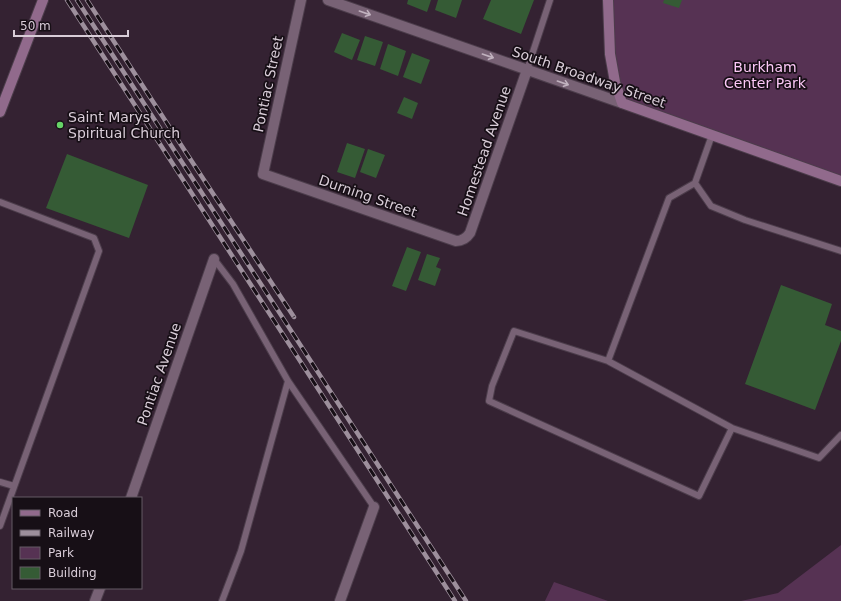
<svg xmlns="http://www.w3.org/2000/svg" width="841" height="601" font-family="'DejaVu Sans',sans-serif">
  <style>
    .green { fill: #563253 }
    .building { fill: #355b35 }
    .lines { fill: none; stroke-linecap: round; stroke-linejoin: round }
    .lane-casing { stroke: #4c3d4b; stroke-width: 8 }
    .street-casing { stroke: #4c3d4b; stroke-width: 12 }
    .secondary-casing { stroke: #4c3d4b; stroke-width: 12 }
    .lane { stroke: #786275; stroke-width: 6 }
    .street { stroke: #786275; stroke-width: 10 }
    .secondary { stroke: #916a8c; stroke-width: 10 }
    .rail-casing { stroke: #9d8f9c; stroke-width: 4.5 }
    .rail { stroke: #170f16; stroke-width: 3; stroke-dasharray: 9; stroke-linecap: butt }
    .oneway { stroke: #c1b2bf }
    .poi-dot { fill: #66d467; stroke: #170f16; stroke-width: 1.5 }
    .labels { text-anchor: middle; stroke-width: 3.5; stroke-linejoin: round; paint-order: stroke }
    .park-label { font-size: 14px; fill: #fcc8f7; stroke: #170f16 }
    .street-label { font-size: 14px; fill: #d9cdd8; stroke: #170f16 }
    .poi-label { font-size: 14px; fill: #d9cdd8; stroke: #170f16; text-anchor: start }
  </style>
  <rect width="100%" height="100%" fill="#342232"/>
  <!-- green -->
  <path class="green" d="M608 0H841V181L622 103 615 82Z
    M841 545V601H741L778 593Z
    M554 582 608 601H545Z"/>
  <!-- building -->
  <path class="building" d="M408 0H431L427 12 407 4Z
    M438 0H462L456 18 435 10Z
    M491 0H534L521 34 483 19Z
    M664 0H682L679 8 663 3Z
    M342 33 360 40 352 60 334 52Z
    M365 36 383 42 375 66 357 60Z
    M388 44 406 51 398 76 380 69Z
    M412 53 430 60 421 84 403 77Z
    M404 97 418 103 412 119 397 113Z
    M347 143 365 149 355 178 337 172Z
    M368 149 385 155 376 178 360 172Z
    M67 154 148 185 129 238 46 208Z
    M407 247 421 252 406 291 392 286Z
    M427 254 440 258 436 267 441 269 435 286 418 280Z
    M781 285 832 304 825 325 841 331V341L815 410 745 384Z"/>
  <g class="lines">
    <!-- lane casing -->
    <g class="lane-casing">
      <path id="lane" d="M527 70 550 0
        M695 183 711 206 745 220 841 251
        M0 202 94 238 99 251 0 526
        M214 259 233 284 288 381 374 507
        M608 361 669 198 695 183 712 135
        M732 428 699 496 489 401 492 386 514 331 608 361 732 428 819 458 841 435
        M0 482 14 486
        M222 601 241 551 288 381"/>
    </g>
    <!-- street casing -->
    <g class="street-casing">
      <path id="street" d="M301 0 263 174 456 241C462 241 466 239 470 233L527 70
        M328 0 622 103
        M131 498 214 259
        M95 601 100 588
        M340 601 374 507"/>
    </g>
    <!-- secondary casing -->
    <g class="secondary-casing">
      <path id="secondary" d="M608 0 610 54 615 82 622 103 841 181
        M0 112 43 0"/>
    </g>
    <!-- lane -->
    <use href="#lane" class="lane"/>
    <!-- street -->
    <use href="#street" class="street"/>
    <!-- secondary -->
    <use href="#secondary" class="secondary"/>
    <!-- rail casing -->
    <g class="rail-casing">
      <path id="rail" d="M67 0 455 601
        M77 0 466 601
        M87 0 185 151 294 317"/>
    </g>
    <!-- rail -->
    <use href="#rail" class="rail"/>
  </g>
  <!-- one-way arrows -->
  <defs><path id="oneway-shaft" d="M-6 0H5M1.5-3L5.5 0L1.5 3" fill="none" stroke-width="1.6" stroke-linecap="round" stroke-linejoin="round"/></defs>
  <g class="oneway">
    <use href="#oneway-shaft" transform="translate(365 13) rotate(19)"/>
    <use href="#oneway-shaft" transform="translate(488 56) rotate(19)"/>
    <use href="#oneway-shaft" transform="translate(563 83) rotate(19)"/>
  </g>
  <!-- markers -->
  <circle class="poi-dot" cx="60" cy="125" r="4"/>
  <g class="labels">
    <!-- park labels -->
    <g class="park-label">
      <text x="765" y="72">Burkham<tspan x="765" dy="16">Center Park</tspan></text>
    </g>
    <!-- street labels -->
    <g class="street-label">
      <text transform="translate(589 77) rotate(19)" y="5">South Broadway Street</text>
      <text transform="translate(268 84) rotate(-78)" y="5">Pontiac Street</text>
      <text transform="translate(484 151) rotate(-71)" y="5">Homestead Avenue</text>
      <text transform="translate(368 196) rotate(19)" y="5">Durning Street</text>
      <text transform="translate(159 374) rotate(-71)" y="5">Pontiac Avenue</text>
    </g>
    <!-- poi labels -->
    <g class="poi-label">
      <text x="68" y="122">Saint Marys<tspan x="68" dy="16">Spiritual Church</tspan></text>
    </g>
  </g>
  <!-- legend -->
  <rect x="12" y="497" width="130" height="92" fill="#170f16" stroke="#655b64"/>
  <rect x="20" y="510" width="20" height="6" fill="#916a8c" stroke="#655b64"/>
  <text x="48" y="517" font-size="12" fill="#d9cdd8">Road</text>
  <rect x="20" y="530" width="20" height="6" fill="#9d8f9c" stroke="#655b64"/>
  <text x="48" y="537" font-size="12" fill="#d9cdd8">Railway</text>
  <rect x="20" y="547" width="20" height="12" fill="#563253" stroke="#655b64"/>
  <text x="48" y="557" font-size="12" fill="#d9cdd8">Park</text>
  <rect x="20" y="567" width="20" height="12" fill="#355b35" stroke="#655b64"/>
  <text x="48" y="577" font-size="12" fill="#d9cdd8">Building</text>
  <!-- scale -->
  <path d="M14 30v6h114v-6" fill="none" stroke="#d9cdd8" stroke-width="2"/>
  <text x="20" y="30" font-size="12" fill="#d9cdd8" stroke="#170f16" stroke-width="3" paint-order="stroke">50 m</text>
</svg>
